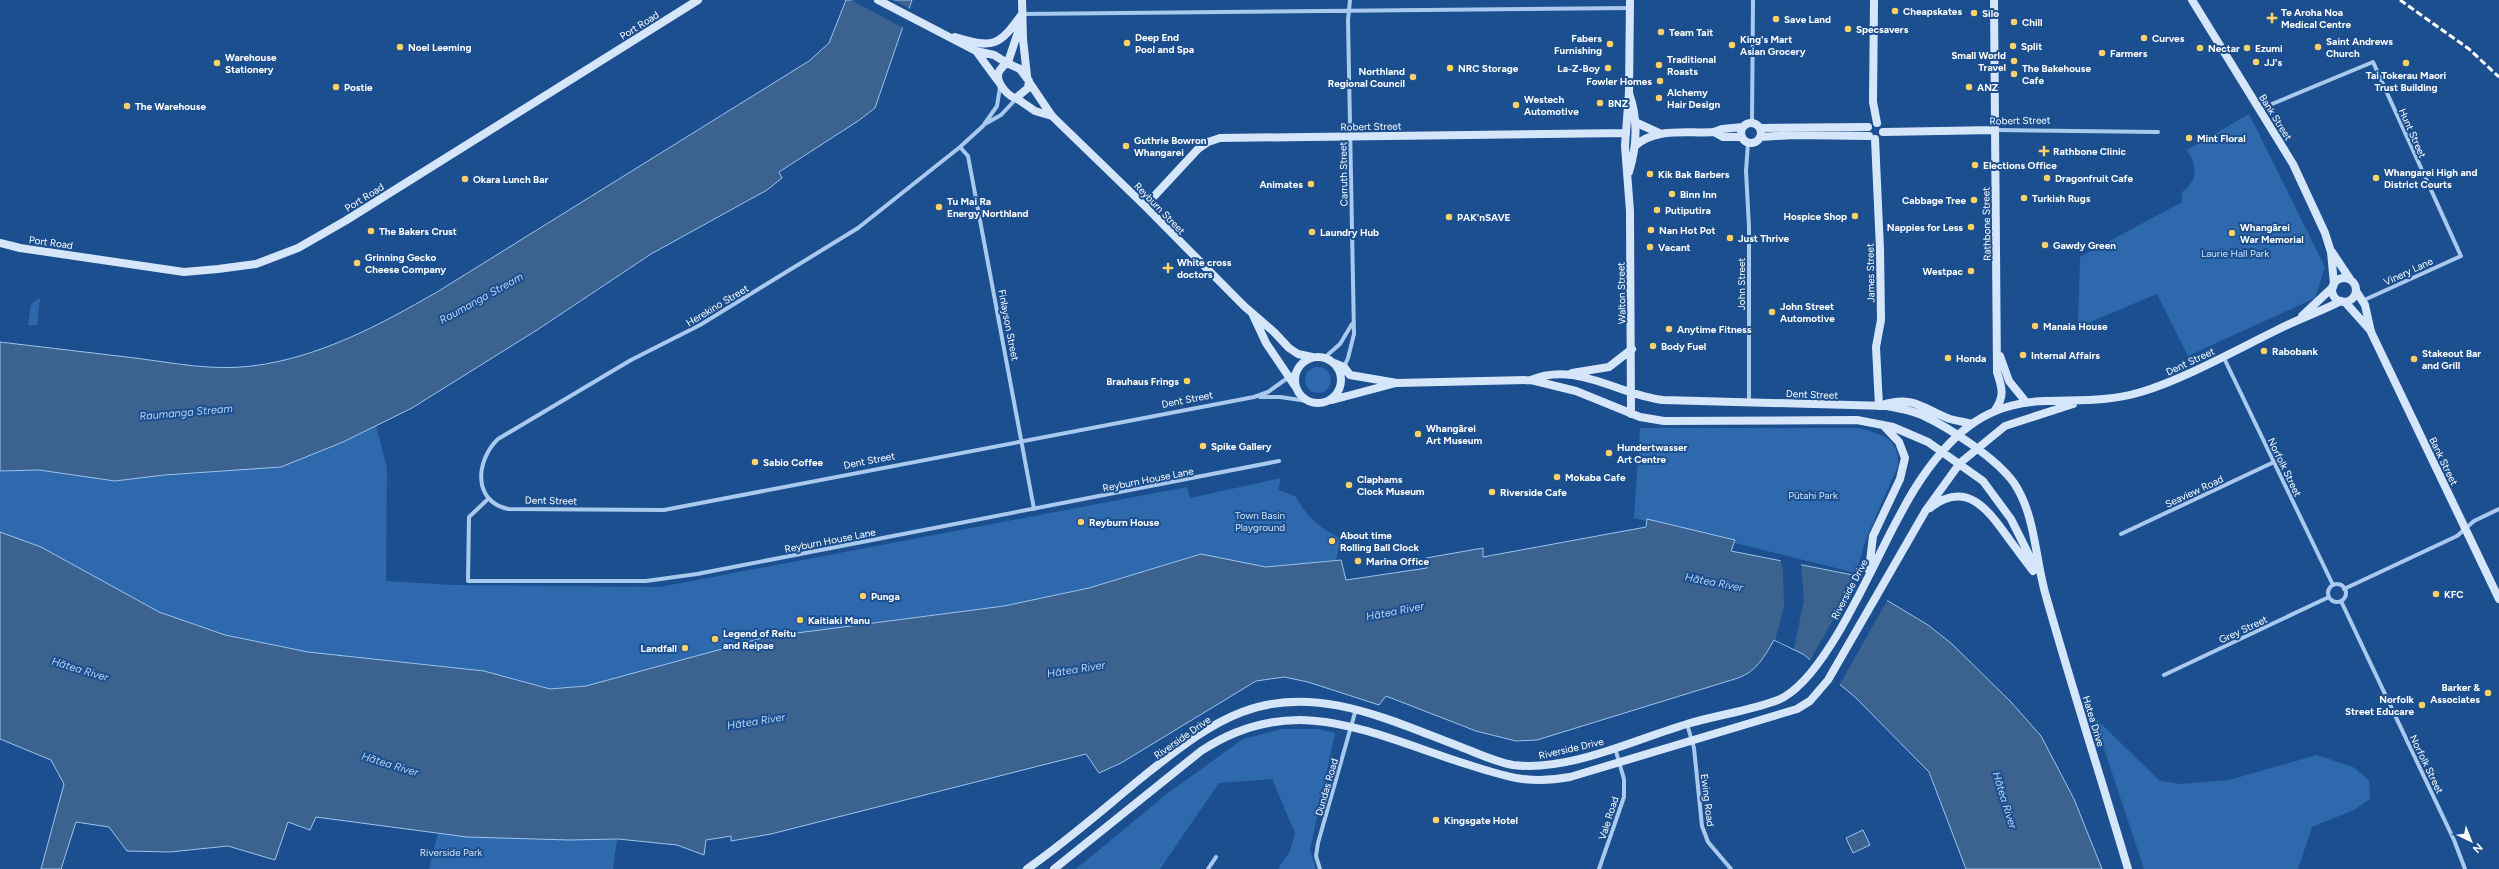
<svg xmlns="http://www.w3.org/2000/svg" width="2499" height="869" font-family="Figtree,sans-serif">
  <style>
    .green { fill: #2e69ad }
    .water { fill: #3c6290; stroke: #9cc4f0 }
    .pier { fill: #1b4f8f }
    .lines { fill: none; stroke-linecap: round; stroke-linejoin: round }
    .street { stroke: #a9c9ee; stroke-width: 4 }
    .secondary { stroke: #d6e6fa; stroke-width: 8 }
    .rail { stroke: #fff; stroke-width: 3; stroke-dasharray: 7 3; stroke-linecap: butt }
    .poi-dot { fill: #ffd166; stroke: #1b4f8f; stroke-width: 1.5 }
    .labels { text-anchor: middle; stroke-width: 4; stroke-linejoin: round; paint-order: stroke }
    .poi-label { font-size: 10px; font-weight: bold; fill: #fff; stroke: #1b4f8f; text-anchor: start }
    .street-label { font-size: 10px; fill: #fff; stroke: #1b4f8f }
    .park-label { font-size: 10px; fill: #cfe3fa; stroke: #1b4f8f }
    .water-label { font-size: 11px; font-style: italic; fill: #b5d3f5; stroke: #1b4f8f }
  </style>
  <rect width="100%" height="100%" fill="#1b4f8f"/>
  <!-- green -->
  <path class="green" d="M2249 114 2325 267 2315 298 2188 356 2157 294 2078 327 2080 257 2182 202V192C2199 180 2197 166 2187 150Z
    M40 298 37 325H28L31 304Z
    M1305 380a13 13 0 1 1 26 0a13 13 0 1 1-26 0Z
    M376 425 387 468 386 581 454 585 660 587 1187 487 1190 498 1281 478 1278 490 1295 496C1309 519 1317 526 1341 539L1336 560 1266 567 1200 554 1089 588 1004 606 771 637 586 686 550 689 484 671 308 652 225 635 159 612 41 547 0 532V471L39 470 115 481 164 475 280 467 343 442Z
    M1640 428H1859C1883 435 1899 437 1898 466L1866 539 1856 573 1634 518Z
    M2093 716 2160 781 2181 784 2229 780 2317 755 2353 767 2369 780 2370 799 2354 810 2312 827 2298 869H2144Z
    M1282 729H1318L1335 733 1310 850 1316 869H1278L1290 851 1295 833 1272 779 1219 783 1160 869H1076L1168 793 1243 739Z
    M438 833 467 837 617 840 613 869H429Z"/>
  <!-- water -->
  <path class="water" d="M846 0H912L875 108 858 121 779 172 782 178 767 190 651 254 537 330 412 408 343 442 281 467 164 475 115 481 39 470 0 471V342C45 347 90 353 135 358 174 363 213 371 252 366 318 358 380 325 437 292L809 61 829 43Z
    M1647 519 1735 540 1731 551 1853 575 1888 601 1928 625 1952 644 2011 702 2041 736 2074 799 2102 869H1966L1929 772 1855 697 1803 654 1774 640C1764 657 1757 671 1738 678L1537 740 1516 741 1476 731 1386 696 1379 705 1308 682 1284 677 1256 681 1121 763 1099 773 1086 754 771 834 731 841V836L706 840 704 855 677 845 618 839 569 840 467 837 316 817 310 830 288 822 275 860 228 846 170 852 127 851 109 827 76 822 61 869H41L64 784 51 760 0 739V532L41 547 159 612 225 635 308 652 484 671 550 689 586 686 766 637 1004 606 1089 588 1201 554 1266 567 1341 560 1346 580 1427 568 1426 558 1483 548V557L1646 527Z
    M1863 830 1870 845 1853 853 1846 838Z"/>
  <!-- pier -->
  <path class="pier" d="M851 0H893L912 10 905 29Z
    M1780 558 1801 563 1804 600 1794 649 1775 640 1784 607 1783 570Z
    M1856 575 1888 599 1839 686 1809 662 1849 592Z"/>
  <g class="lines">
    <!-- street -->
    <path class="street" d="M1022 14 1630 8
      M1000 87 997 106 983 126 960 147 858 228 700 325 631 360 498 439C476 460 472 501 508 509L664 510 1254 397 1268 392 1296 372
      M2260 109 2373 62 2461 256 2362 301
      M1752 122 1753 0
      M985 124 1001 115 1016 99
      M1995 130 2158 132
      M1748 143 1746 171 1749 227V402
      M960 147 968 156 1034 509
      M2223 356 2333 585
      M1324 358 1340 344 1352 324
      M1341 374 1348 358 1354 334 1348 20 1350 0
      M1260 397H1280L1307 401
      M488 499 469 517 468 581H646L697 574 1279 461
      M2121 534 2274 462
      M2328 593a9 9 0 1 1 18 0a9 9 0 1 1-18 0Z
      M2344 589 2457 536 2474 521 2499 509
      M2341 601 2454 840 2465 869
      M2164 675 2329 597
      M1687 724 1694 748 1702 826 1708 842 1731 869
      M1208 869 1216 857
      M1320 869 1316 856 1318 843 1356 709
      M1599 869 1624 797V779L1615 748"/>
    <!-- secondary -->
    <path class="secondary" d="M878 0 976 51 994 55 1007 63
      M1022 0 1023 39 1027 76
      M1630 0 1629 92 1625 146 1630 211 1631 414
      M1874 0 1873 102 1877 123
      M1994 0 1997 372C2002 388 2005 396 1995 410
      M2192 0 2293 164 2325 233 2331 252 2334 284
      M955 37C994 49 999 46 1022 14
      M976 51 998 81
      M1008 62 1020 26
      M1007 63 1020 69 1029 81 1028 88 1016 98C1009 97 998 85 998 76 998 71 1003 66 1007 63Z
      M1029 82 1052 116 1145 206 1244 306 1274 332 1289 348 1298 354 1312 357
      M1016 98 1035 111 1052 116
      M1635 122 1659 133
      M1741 133a10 10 0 1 1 20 0a10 10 0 1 1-20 0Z
      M1761 128 1868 127
      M1714 132 1723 137H1742
      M1883 132 1995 130
      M1760 137 1793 135 1869 136
      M1875 139 1880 249 1881 320 1876 347 1879 406
      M1635 146C1656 127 1687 134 1714 132L1722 129 1743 127
      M1629 172C1637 146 1638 118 1629 93
      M1145 206 1198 149 1208 142 1220 138 1625 133
      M0 243 20 248 184 272 218 269 256 264 298 248 345 221 698 0
      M2332 252 2350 279
      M2332 290a12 12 0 1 1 24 0a12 12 0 1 1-24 0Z
      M2356 291 2365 305 2371 332 2499 599
      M2345 302 2371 331
      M1253 315 1266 343 1295 386
      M2302 316 2333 287
      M2000 356 2009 381 2026 402
      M1295 380a23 23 0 1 1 46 0a23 23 0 1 1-46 0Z
      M1334 363 1344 367 1350 375 1397 383 1531 380 1576 391 1640 417 1664 421 1857 420 1893 427 1928 442 1983 481 2011 519 2036 569
      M1572 373 1609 367 1632 349
      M1531 380C1576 361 1619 395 1663 400L1887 406C1899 408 1910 410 1922 415 1950 428 1996 458 2014 483 2036 516 2035 559 2046 596 2072 688 2101 778 2128 869
      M1332 400 1396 383
      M1882 405C1914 395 1923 409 1950 419 1957 421 1965 422 1972 424
      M1930 508C1967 479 1988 510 2009 539 2017 550 2025 560 2033 571
      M1869 570 1873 536 1900 479 1905 458 1899 442 1883 425
      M1027 869C1070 839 1109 804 1150 771 1178 749 1208 725 1242 712 1317 683 1391 721 1461 747 1477 753 1495 762 1513 765 1569 772 1633 740 1687 724 1717 715 1749 711 1778 700 1826 681 1874 560 1901 513 1915 486 1934 458 1956 437 2016 380 2072 413 2141 392 2184 379 2236 350 2277 330 2298 319 2320 312 2341 301
      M1054 869 1201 751C1293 690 1370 733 1463 763 1504 776 1526 785 1570 777L1797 709 1810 701 1828 680 1926 510 1960 463 2005 426 2073 404"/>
    <!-- rail -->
    <path class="rail" d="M2400 0 2469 49 2499 77"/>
  </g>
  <!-- markers -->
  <g class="poi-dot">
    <circle cx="1895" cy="11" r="4"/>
    <circle cx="1974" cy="13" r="4"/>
    <path d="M2270 12h4v4h4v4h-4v4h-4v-4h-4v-4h4z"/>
    <circle cx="1776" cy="19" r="4"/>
    <circle cx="2014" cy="22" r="4"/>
    <circle cx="1848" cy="29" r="4"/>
    <circle cx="1661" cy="32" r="4"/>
    <circle cx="2144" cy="38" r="4"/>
    <circle cx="1127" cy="43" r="4"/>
    <circle cx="1610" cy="44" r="4"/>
    <circle cx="1732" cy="45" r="4"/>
    <circle cx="2013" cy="46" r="4"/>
    <circle cx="400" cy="47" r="4"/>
    <circle cx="2318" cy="47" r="4"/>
    <circle cx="2200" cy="48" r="4"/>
    <circle cx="2247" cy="48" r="4"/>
    <circle cx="2102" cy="53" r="4"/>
    <circle cx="2014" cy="61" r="4"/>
    <circle cx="2256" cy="62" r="4"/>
    <circle cx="217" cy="63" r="4"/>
    <circle cx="2406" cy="63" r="4"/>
    <circle cx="1659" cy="65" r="4"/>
    <circle cx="1450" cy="68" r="4"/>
    <circle cx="1608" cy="68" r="4"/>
    <circle cx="2014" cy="74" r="4"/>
    <circle cx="1413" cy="77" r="4"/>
    <circle cx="1660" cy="81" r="4"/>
    <circle cx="336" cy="87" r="4"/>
    <circle cx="1969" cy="87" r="4"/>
    <circle cx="1659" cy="98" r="4"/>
    <circle cx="1600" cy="103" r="4"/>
    <circle cx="1516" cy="105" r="4"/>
    <circle cx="127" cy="106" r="4"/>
    <circle cx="2189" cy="138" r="4"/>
    <circle cx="1126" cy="146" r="4"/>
    <path d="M2042 145h4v4h4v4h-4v4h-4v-4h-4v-4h4z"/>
    <circle cx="1975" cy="165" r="4"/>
    <circle cx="1650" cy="174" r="4"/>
    <circle cx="2047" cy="178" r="4"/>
    <circle cx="2376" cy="178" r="4"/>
    <circle cx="465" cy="179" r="4"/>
    <circle cx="1311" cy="184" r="4"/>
    <circle cx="1672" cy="194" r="4"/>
    <circle cx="2024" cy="198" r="4"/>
    <circle cx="1974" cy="200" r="4"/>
    <circle cx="939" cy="207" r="4"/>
    <circle cx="1657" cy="210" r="4"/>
    <circle cx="1855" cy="216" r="4"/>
    <circle cx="1449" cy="217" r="4"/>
    <circle cx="1971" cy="227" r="4"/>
    <circle cx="1651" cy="230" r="4"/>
    <circle cx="371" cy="231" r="4"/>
    <circle cx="1312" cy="232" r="4"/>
    <circle cx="2232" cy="233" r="4"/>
    <circle cx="1730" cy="238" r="4"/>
    <circle cx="2045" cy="245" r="4"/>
    <circle cx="1650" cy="247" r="4"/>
    <circle cx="357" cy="263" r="4"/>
    <path d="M1166 262h4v4h4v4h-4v4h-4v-4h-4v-4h4z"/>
    <circle cx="1971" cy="271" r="4"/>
    <circle cx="1772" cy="312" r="4"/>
    <circle cx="2035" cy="326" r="4"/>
    <circle cx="1669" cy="329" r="4"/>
    <circle cx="1653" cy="346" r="4"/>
    <circle cx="2264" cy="351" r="4"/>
    <circle cx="2023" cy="355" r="4"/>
    <circle cx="1948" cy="358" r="4"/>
    <circle cx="2414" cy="359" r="4"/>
    <circle cx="1187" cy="381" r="4"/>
    <circle cx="1418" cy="434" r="4"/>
    <circle cx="1203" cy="446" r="4"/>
    <circle cx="1609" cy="453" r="4"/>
    <circle cx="755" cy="462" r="4"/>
    <circle cx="1557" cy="477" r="4"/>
    <circle cx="1349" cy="485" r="4"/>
    <circle cx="1492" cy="492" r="4"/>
    <circle cx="1081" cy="522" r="4"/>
    <circle cx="1332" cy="541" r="4"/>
    <circle cx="1358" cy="561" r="4"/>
    <circle cx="2436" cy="594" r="4"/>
    <circle cx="863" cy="596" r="4"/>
    <circle cx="800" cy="620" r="4"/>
    <circle cx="715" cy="639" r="4"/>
    <circle cx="685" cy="648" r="4"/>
    <circle cx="2488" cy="693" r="4"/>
    <circle cx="2422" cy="705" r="4"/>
    <circle cx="1436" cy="820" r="4"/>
  </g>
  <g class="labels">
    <!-- poi labels -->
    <g class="poi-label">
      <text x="1903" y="15">Cheapskates</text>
      <text x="2281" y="16">Te Aroha Noa<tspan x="2281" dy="12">Medical Centre</tspan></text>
      <text x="1982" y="17">Silo</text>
      <text x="1784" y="23">Save Land</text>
      <text x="2022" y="26">Chill</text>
      <text x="1856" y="33">Specsavers</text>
      <text x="1669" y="36">Team Tait</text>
      <text x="1135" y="41">Deep End<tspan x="1135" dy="12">Pool and Spa</tspan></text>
      <text x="1602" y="42" text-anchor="end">Fabers<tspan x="1602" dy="12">Furnishing</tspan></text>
      <text x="2152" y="42">Curves</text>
      <text x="1740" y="43">King's Mart<tspan x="1740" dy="12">Asian Grocery</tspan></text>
      <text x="2326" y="45">Saint Andrews<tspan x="2326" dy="12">Church</tspan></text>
      <text x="2021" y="50">Split</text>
      <text x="408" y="51">Noel Leeming</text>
      <text x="2208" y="52">Nectar</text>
      <text x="2255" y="52">Ezumi</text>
      <text x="2110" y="57">Farmers</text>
      <text x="2006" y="59" text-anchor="end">Small World<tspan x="2006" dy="12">Travel</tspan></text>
      <text x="225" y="61">Warehouse<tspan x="225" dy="12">Stationery</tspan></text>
      <text x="1667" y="63">Traditional<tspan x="1667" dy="12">Roasts</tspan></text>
      <text x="2264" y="66">JJ's</text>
      <text x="1458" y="72">NRC Storage</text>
      <text x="1600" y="72" text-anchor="end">La-Z-Boy</text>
      <text x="2022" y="72">The Bakehouse<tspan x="2022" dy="12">Cafe</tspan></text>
      <text x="1405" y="75" text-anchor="end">Northland<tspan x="1405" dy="12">Regional Council</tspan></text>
      <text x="2406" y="79" text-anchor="middle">Tai Tokerau Maori<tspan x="2406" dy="12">Trust Building</tspan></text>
      <text x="1652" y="85" text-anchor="end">Fowler Homes</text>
      <text x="344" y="91">Postie</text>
      <text x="1977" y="91">ANZ</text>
      <text x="1667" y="96">Alchemy<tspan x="1667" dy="12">Hair Design</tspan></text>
      <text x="1524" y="103">Westech<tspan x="1524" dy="12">Automotive</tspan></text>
      <text x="1608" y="107">BNZ</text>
      <text x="135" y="110">The Warehouse</text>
      <text x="2197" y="142">Mint Floral</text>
      <text x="1134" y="144">Guthrie Bowron<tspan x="1134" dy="12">Whangarei</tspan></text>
      <text x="2053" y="155">Rathbone Clinic</text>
      <text x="1983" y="169">Elections Office</text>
      <text x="2384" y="176">Whangarei High and<tspan x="2384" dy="12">District Courts</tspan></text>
      <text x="1658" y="178">Kik Bak Barbers</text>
      <text x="2055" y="182">Dragonfruit Cafe</text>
      <text x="473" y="183">Okara Lunch Bar</text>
      <text x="1303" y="188" text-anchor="end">Animates</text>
      <text x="1680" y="198">Binn Inn</text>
      <text x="2032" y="202">Turkish Rugs</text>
      <text x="1966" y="204" text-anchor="end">Cabbage Tree</text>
      <text x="947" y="205">Tu Mai Ra<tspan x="947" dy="12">Energy Northland</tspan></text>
      <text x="1665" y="214">Putiputira</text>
      <text x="1847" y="220" text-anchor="end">Hospice Shop</text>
      <text x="1457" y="221">PAK'nSAVE</text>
      <text x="1963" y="231" text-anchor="end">Nappies for Less</text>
      <text x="2240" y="231">Whangārei<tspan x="2240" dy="12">War Memorial</tspan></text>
      <text x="1659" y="234">Nan Hot Pot</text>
      <text x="379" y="235">The Bakers Crust</text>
      <text x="1320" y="236">Laundry Hub</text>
      <text x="1738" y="242">Just Thrive</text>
      <text x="2053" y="249">Gawdy Green</text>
      <text x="1658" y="251">Vacant</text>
      <text x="365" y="261">Grinning Gecko<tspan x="365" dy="12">Cheese Company</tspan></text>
      <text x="1177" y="266">White cross<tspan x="1177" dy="12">doctors</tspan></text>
      <text x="1963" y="275" text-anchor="end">Westpac</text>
      <text x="1780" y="310">John Street<tspan x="1780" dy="12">Automotive</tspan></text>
      <text x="2043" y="330">Manaia House</text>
      <text x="1677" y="333">Anytime Fitness</text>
      <text x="1661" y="350">Body Fuel</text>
      <text x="2272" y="355">Rabobank</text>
      <text x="2422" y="357">Stakeout Bar<tspan x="2422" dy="12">and Grill</tspan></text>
      <text x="2031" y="359">Internal Affairs</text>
      <text x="1956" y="362">Honda</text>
      <text x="1179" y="385" text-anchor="end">Brauhaus Frings</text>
      <text x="1426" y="432">Whangārei<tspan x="1426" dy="12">Art Museum</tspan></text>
      <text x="1211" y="450">Spike Gallery</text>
      <text x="1617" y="451">Hundertwasser<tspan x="1617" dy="12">Art Centre</tspan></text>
      <text x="763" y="466">Sabio Coffee</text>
      <text x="1565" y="481">Mokaba Cafe</text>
      <text x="1357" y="483">Claphams<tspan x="1357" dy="12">Clock Museum</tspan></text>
      <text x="1500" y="496">Riverside Cafe</text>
      <text x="1089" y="526">Reyburn House</text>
      <text x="1340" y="539">About time<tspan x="1340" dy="12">Rolling Ball Clock</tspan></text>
      <text x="1366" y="565">Marina Office</text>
      <text x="2444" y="598">KFC</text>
      <text x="871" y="600">Punga</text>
      <text x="808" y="624">Kaitiaki Manu</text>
      <text x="723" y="637">Legend of Reitu<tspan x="723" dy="12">and Reipae</tspan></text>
      <text x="677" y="652" text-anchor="end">Landfall</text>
      <text x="2480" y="691" text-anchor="end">Barker &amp;<tspan x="2480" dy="12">Associates</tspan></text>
      <text x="2414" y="703" text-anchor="end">Norfolk<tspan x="2414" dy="12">Street Educare</tspan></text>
      <text x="1444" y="824">Kingsgate Hotel</text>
    </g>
    <!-- street labels -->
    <g class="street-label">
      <text transform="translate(639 25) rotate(-32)" y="4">Port Road</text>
      <text transform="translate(2276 117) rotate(58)" y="4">Bank Street</text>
      <text transform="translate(2020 120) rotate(-1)" y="4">Robert Street</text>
      <text transform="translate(1371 126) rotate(-1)" y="4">Robert Street</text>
      <text transform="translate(2413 133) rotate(66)" y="4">Hunt Street</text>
      <text transform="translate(1343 174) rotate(-91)" y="4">Carruth Street</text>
      <text transform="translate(364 197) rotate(-32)" y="4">Port Road</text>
      <text transform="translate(1160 208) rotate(46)" y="4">Reyburn Street</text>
      <text transform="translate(1986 224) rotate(-91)" y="4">Rathbone Street</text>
      <text transform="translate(51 242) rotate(8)" y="4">Port Road</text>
      <text transform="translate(2408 271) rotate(-25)" y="4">Vinery Lane</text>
      <text transform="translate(1870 273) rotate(-91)" y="4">James Street</text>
      <text transform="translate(1741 284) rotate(-90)" y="4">John Street</text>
      <text transform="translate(1621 293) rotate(-91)" y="4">Walton Street</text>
      <text transform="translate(717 305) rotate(-31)" y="4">Herekino Street</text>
      <text transform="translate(1009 325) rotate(79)" y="4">Finlayson Street</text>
      <text transform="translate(2190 361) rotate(-25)" y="4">Dent Street</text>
      <text transform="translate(1812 394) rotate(2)" y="4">Dent Street</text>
      <text transform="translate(1187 399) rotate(-11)" y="4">Dent Street</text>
      <text transform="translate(869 460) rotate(-11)" y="4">Dent Street</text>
      <text transform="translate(2444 461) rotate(64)" y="4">Bank Street</text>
      <text transform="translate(2285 467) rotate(64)" y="4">Norfolk Street</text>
      <text transform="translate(1148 479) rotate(-11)" y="4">Reyburn House Lane</text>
      <text transform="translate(2194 491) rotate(-25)" y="4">Seaview Road</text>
      <text transform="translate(551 500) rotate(1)" y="4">Dent Street</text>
      <text transform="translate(830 540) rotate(-11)" y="4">Reyburn House Lane</text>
      <text transform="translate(1849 589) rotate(-62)" y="4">Riverside Drive</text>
      <text transform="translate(2243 629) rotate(-25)" y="4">Grey Street</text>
      <text transform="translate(2094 721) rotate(73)" y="4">Hatea Drive</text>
      <text transform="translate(1182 737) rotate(-35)" y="4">Riverside Drive</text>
      <text transform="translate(1571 748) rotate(-13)" y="4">Riverside Drive</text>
      <text transform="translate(2427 764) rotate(64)" y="4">Norfolk Street</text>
      <text transform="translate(1326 787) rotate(-74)" y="4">Dundas Road</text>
      <text transform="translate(1708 800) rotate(83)" y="4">Ewing Road</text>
      <text transform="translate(1608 818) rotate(-72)" y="4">Vale Road</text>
    </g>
    <!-- park labels -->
    <g class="park-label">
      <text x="2235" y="257">Laurie Hall Park</text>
      <text x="1813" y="499">Pūtahi Park</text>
      <text x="1260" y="519">Town Basin<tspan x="1260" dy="12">Playground</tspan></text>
      <text x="451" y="856">Riverside Park</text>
    </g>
    <!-- water labels -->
    <g class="water-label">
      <text transform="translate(481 298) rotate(-29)" y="4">Raumanga Stream</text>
      <text transform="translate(186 412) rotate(-5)" y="4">Raumanga Stream</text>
      <text transform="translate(1714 582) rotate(11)" y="4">Hātea River</text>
      <text transform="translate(1395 611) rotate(-11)" y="4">Hātea River</text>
      <text transform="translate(80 669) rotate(17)" y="4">Hātea River</text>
      <text transform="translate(1076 669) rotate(-9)" y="4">Hātea River</text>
      <text transform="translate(756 721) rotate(-9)" y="4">Hātea River</text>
      <text transform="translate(390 764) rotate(17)" y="4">Hātea River</text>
      <text transform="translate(2005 800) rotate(73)" y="4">Hātea River</text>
    </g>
  </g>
  <!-- north arrow -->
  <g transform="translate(2471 841) rotate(137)" stroke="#1b4f8f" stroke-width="3" paint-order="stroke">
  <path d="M0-3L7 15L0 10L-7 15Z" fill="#ffffff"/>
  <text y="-6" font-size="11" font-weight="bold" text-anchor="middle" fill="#ffffff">N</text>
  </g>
</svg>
